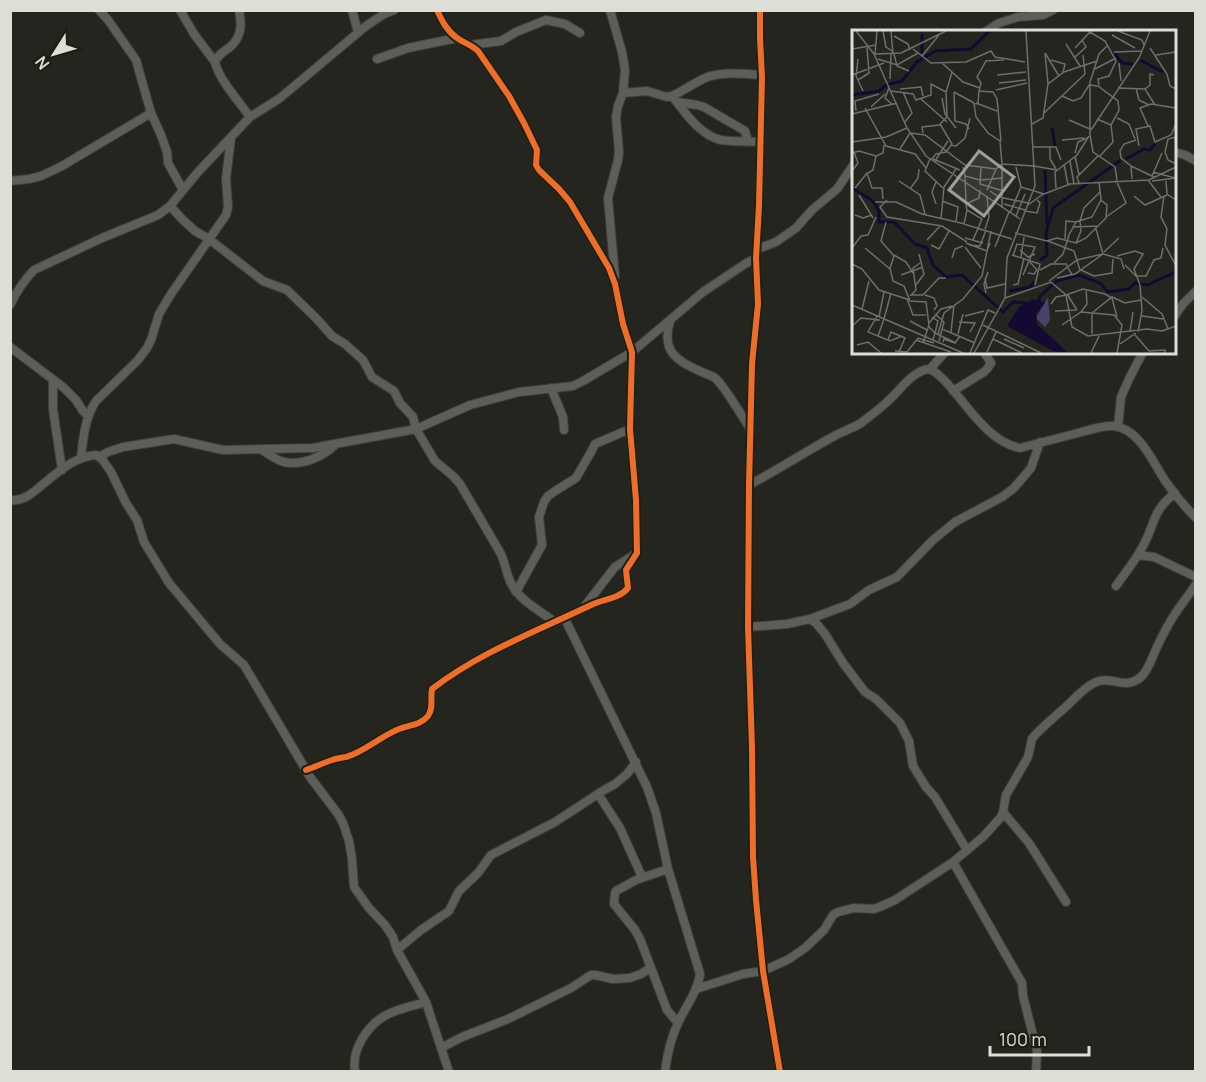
<svg xmlns="http://www.w3.org/2000/svg" width="1206" height="1082" font-family="Manrope,sans-serif">
  <style>
    .lines { fill: none; stroke-linecap: round; stroke-linejoin: round }
    .minor-casing { stroke: #3f403b; stroke-width: 10 }
    .minor { stroke: #5d5e59; stroke-width: 8 }
    .cycleway-casing { stroke: #1d1f14; stroke-width: 10 }
    .cycleway { stroke: #ee6e29; stroke-width: 6 }
    .inset-river { fill: none; stroke: #140a31; stroke-width: 3 }
    .inset-road { fill: none; stroke: #6f6f69; stroke-width: 1.5 }
    .view { fill: #9d9e97; fill-opacity: 0.15; stroke: #9d9e97; stroke-width: 3 }
    .inset-edge { fill: none; stroke: #dddfd7; stroke-width: 3 }
  </style>
  <rect width="100%" height="100%" fill="#252520"/>
  <g class="lines">
    <!-- minor casing -->
    <g class="minor-casing">
      <path id="minor" d="M99 10 108 20 136 60 151 113 161 135 167 152 168 163 183 190
        M180 10 194 34 215 62
        M239 10C242 25 242 37 229 48 223 52 218 55 215 62 219 80 239 101 250 117
        M352 10 358 32
        M610 10 622 52 625 70 623 93 618 106 616 117 619 152 618 160 608 198 615 277
        M760 10V38L762 77 759 206 756 258 758 304 752 364 749 485 748 627 752 748 753 857 756 900 763 971 780 1072
        M985 32 999 23 1018 17 1043 15 1053 10
        M470 45 501 41 516 32 546 20 565 24 580 33
        M377 59 408 48 457 38
        M623 93 647 91 667 97 672 96C683 91 694 83 705 78 723 71 744 74 762 75
        M672 96C685 112 699 135 721 140 734 142 747 141 760 142
        M677 102 697 105 704 107 745 131 748 141
        M1174 152 1185 155 1196 161
        M10 181 29 179 41 176 62 166 151 113
        M170 206 183 220 195 231 209 239 263 281 287 290 316 318 332 336 345 344 363 360 372 377 394 391 400 403 413 417 416 429 435 461 453 476 460 484 501 554C505 563 506 572 510 581 518 600 539 610 555 622
        M757 249 776 242 796 228 812 210 837 189 854 164
        M10 305C17 291 23 281 34 270L102 238 158 215 170 206 198 172 250 117 280 98 366 26 384 14 394 10
        M1174 317 1183 304 1196 291
        M670 321C661 351 676 361 702 372 706 374 711 375 715 378 723 384 742 416 749 427
        M10 347 63 387 76 400 83 411 88 416
        M930 369 945 352
        M53 381V409L62 470
        M551 388 563 417 564 430
        M953 391 984 372 987 369 991 363 984 352
        M1118 427 1121 397 1129 379 1143 352
        M262 450C269 454 276 460 284 462 302 466 322 457 335 445
        M99 457 108 452 123 447 174 439 223 450 313 448 416 429 470 405 519 392 573 386 583 381 632 352 703 292 745 264 756 258
        M81 458C83 439 85 417 96 401L138 360 147 348 151 340 159 314 171 294 226 215 228 207 226 178 231 138
        M749 485C779 469 807 451 836 435 844 431 853 428 861 423 870 416 881 408 889 400 900 390 910 375 924 370 932 367 937 374 943 379 965 401 987 442 1020 448 1039 443 1058 438 1078 433 1089 430 1103 425 1114 426 1140 429 1153 463 1166 482 1175 495 1185 507 1196 518
        M10 500C26 502 36 489 47 481 61 469 78 456 96 455L102 459 111 472 126 503 137 520 144 542 169 583 220 644 244 665 310 777 338 814 343 823 349 841 352 859 354 887 369 908 385 925 393 937 397 950 426 1002 449 1072
        M1138 555 1154 557 1196 577
        M1116 586C1125 573 1136 560 1143 546 1156 523 1151 512 1175 493
        M516 592 542 545 539 517 544 502 548 496 555 491 576 478 591 452 595 444 630 429
        M584 607 615 567 637 553
        M564 617 647 787 656 813 668 869 700 974C698 991 686 1006 679 1021 671 1037 667 1055 665 1072
        M810 619 816 623 825 634 843 663 865 692 876 699 900 723 909 741 913 766 926 787 935 797 967 850
        M748 627 787 624 810 619 850 604 869 590 897 577 933 540 955 522 1002 497 1014 488 1031 468 1040 442
        M306 770C315 767 323 763 332 760 337 758 341 758 346 757 364 752 381 736 399 729 409 725 421 725 428 716 434 708 430 697 432 689 480 652 537 631 591 605 603 599 619 599 628 588L626 570 637 553 636 500 630 429 632 352 623 324 615 284 609 268 570 202 559 189 539 170 536 165 537 150 524 123 509 96 478 51C472 45 464 43 457 38 447 31 442 21 437 10
        M598 794 620 828 642 877
        M1003 812 1029 843 1066 902
        M953 862 1022 983 1023 996 1037 1051 1036 1072
        M668 869 636 880 616 891 615 893 614 904 635 930 640 939 667 1010 678 1023
        M397 950 421 930 449 911 459 891 478 873 491 855 555 822 604 790 615 784 627 774 636 762
        M696 989 743 974 763 971 789 959 805 948 824 930 833 915 838 912 854 908 874 909 882 906 895 900 953 862 984 836 1001 817 1003 812 1006 795 1028 757 1032 739 1035 735C1046 724 1058 714 1069 704 1077 696 1084 688 1094 683 1111 674 1125 692 1142 676 1150 667 1152 657 1157 647 1161 639 1165 630 1170 622 1177 609 1188 597 1196 584
        M441 1048 462 1037 508 1019 571 988 591 975H595L613 979 630 978 641 974 650 968
        M355 1072C353 1060 356 1049 362 1039 378 1012 398 1010 426 1002"/>
    </g>
    <!-- minor -->
    <use href="#minor" class="minor"/>
    <!-- cycleway casing -->
    <g class="cycleway-casing">
      <path id="cycleway" d="M760 10V38L762 77 759 206 756 258 758 304 752 364 749 485 748 627 752 748 753 857 756 900 763 971 780 1072
        M306 770C315 767 323 763 332 760 337 758 341 758 346 757 364 752 381 736 399 729 409 725 421 725 428 716 434 708 430 697 432 689 480 652 537 631 591 605 603 599 619 599 628 588L626 570 637 553 636 500 630 429 632 352 623 324 615 284 609 268 570 202 559 189 539 170 536 165 537 150 524 123 509 96 478 51C472 45 464 43 457 38 447 31 442 21 437 10"/>
    </g>
    <!-- cycleway -->
    <use href="#cycleway" class="cycleway"/>
  </g>
  <!-- overview -->
  <g transform="translate(852 30)">
    <rect width="324" height="324" fill="#252520"/>
    <path d="M196 267 198 290 193 297 184 288Z" fill="#47436a"/>
    <path d="M181 269 193 273 184 284 185 294 216 323 201 321 155 296 167 277Z" fill="#140a31"/>
    <path class="inset-river" d="M70 4V23M263 24 270 33 281 34M288 30 311 42M0 65 27 61 34 55 50 51 65 32 83 21 119 19 137 1M200 98 203 116M274 129 292 119 298 120 303 114M193 140 195 194M0 158 21 171 27 181V192H42L63 214 75 218 81 235 94 247 110 245 151 282 161 272 175 273M188 230 195 225 194 203 201 178 269 130M157 261 178 257 182 252M186 274 188 266 205 251 227 245 248 253 256 262 277 259 283 253 295 255 324 242"/>
    <path class="inset-road" d="M4 1 22 24 55 98 74 126 168 189M31 1 34 17 40 21M39 1 41 24M266 1 290 10 292 15M260 5 283 18M42 6 56 14 58 20M214 14 228 36M256 15 247 24 238 52V105L241 122 263 137 265 150M223 18 238 2 253 11 264 31 257 46 246 49 247 55M298 18 315 44 318 56 324 59M0 19 24 15M61 19 79 33 114 32 139 21 143 27 173 32M262 22 290 21M193 23 196 54M193 23 207 46M22 24 49 23 94 1M23 24 25 1M42 24 45 36 57 41M304 25 324 22M70 26 87 5M223 27 234 17 230 10M6 29 4 46 11 61M26 29 45 35 66 23M199 30 213 34 211 42M133 31 152 30M134 31 125 47 129 53 127 61 141 62 145 69 149 111M89 32 111 52 128 58M267 33 269 51M243 39 264 28M0 45 32 33M145 45 174 42M38 49 39 24M6 50 17 43 15 18M147 53 174 50M37 58 33 68 40 74M266 58 293 59 303 75M284 58 287 70 297 75M48 59 69 57 71 66M293 59 298 55V44L302 45M144 60 175 53M39 61 61 64 64 70 79 65V54L94 62M127 61 126 73 122 74 124 87 136 103 148 111 150 134 182 136M51 62 60 83 53 92M102 62 103 91 114 94 117 99M102 62 122 73M210 66 221 71 229 68 237 55 246 56 266 71 267 80 259 95 245 89M90 68 93 84 104 98M69 69 95 92M124 73 145 81M19 77 33 64M13 78 34 116 63 124 74 138M4 81 3 71 27 64M192 83 233 44 231 25M0 84 45 73M95 86 94 62 100 42M265 88 277 94 283 109M217 90 238 99M180 94 191 88 196 54 212 42 245 31M296 96 288 78 299 74 324 78M239 100 287 28 298 1M58 103 73 105 113 135 144 139 150 134M71 103 70 97 88 95M324 107 316 109 313 122 316 130 324 134M210 110 232 108M0 112 34 107 55 98M99 115 104 116 113 108 118 88M287 116 284 99 298 96 303 112 319 105 324 94M181 117H204L209 130M198 117V129L204 139M48 119 58 103M0 123 7 121 24 126M223 123 226 112 235 108M223 126 227 145M247 127 261 112 259 95M78 129 73 141 91 158M81 129 108 140M79 130 84 124 94 122 100 114 88 94 95 87M83 131 96 111M218 131 222 154M212 134 216 155M182 136 205 140M279 136 302 147M111 137 113 146 128 150M129 138 128 154 151 161M0 141 6 133 2 122M301 142 323 148M16 143 21 140 24 126 31 123 32 115M113 145 114 174M300 146 310 123M280 149 279 136 269 128 268 121 272 114 284 110M128 150 151 148M296 150 309 167M47 151 68 165 73 184M300 151 324 148M314 151 315 164 324 170M227 153 225 147 246 126M169 157 192 164 218 154 297 150 324 137M3 158 15 143 20 158H30L31 169M204 158 203 142 225 125 237 106M58 159 66 148 67 139M135 160 144 139M138 161 147 167 176 173M7 165 21 188M282 166 293 175 315 165M312 166 309 187 315 199 313 215 324 236M35 170 28 177 35 187 90 196 115 212M90 171 106 177 104 191M23 172H44L70 184 113 194M84 174 80 162 84 152M152 174 173 180M176 175 191 164M150 178V134M115 180 112 194 160 209M173 181 185 183 188 173 185 170M158 183 169 157 164 137M3 185 11 188 20 185M164 186 173 164M254 187 274 173 264 150M89 189 92 157 104 139M228 191 232 178 248 162M34 192 29 211 42 226 38 238 41 251 52 256 58 271 74 272 77 295 71 313M221 197 246 196M133 199 137 187 135 166M163 203 195 211 205 208 224 213 234 208 254 188 255 175 249 170 247 152M218 203 224 192 240 187 249 170M113 208 131 213M213 209 214 191 225 192M75 210 88 196M121 210 130 189 115 180 114 174 127 168 128 160M196 211 222 221 228 240M114 213 135 221 138 213M224 213 229 201 228 191M79 215 87 219 97 201M117 215 128 216 134 200M113 217 129 238M143 217 157 182M0 218 9 206 16 205 24 187M13 218 38 239M168 220 176 227 183 224M252 222 267 208M251 224 269 229 272 239M42 225 54 232 61 243M160 225 188 234 183 255M161 226 165 214 183 217 171 245M265 226 283 221 291 224 282 239 288 255 290 281 286 302M169 227 172 207M100 228 103 219 111 216M202 233 211 224 218 202M0 234 10 239 27 260 58 270M273 235 284 246H294L302 230 309 228 311 218M188 240 199 234H214L220 245M229 240 242 246 260 243 261 229M176 243 182 244 185 240 178 232M49 245 71 237M133 248 135 258 153 254M205 248 223 244 251 224M197 251 225 230 251 224 244 199M64 255 72 244 67 224M161 255 166 254 172 228M134 263 132 254 136 242M215 264 225 280M60 265H71L87 248H94M73 265 82 268 85 276 82 280M214 265 231 259 253 264 260 268 265 287M58 266 64 260 61 238 68 233M290 267 310 284 316 299M153 268 199 252 214 265 220 297 236 306 295 299 310 301 324 296M55 269 61 285H74M199 274 204 267 214 265M0 275 111 323M10 279 17 251M203 281 225 280M229 282 235 274 234 259M83 284 92 292 87 311M25 286 16 302 38 311 50 306M113 286 132 281M290 286 311 289M27 287 32 262M32 289 39 263M58 291 75 300M107 292 123 293 118 302M77 293 89 279 100 276M131 295 189 323M210 295 229 282 262 285 270 295 265 323M0 296 9 288 28 290M77 297 83 303 86 291 80 287M90 299 123 313M99 302 102 275M278 302 281 282M86 304 92 283 111 269 130 246 139 201M106 304 111 284M240 304V283L260 267 273 273 289 270M283 305 297 321 313 320V323M26 306 32 289M81 309 83 303 104 313M141 309 170 323M152 309 172 318M36 310 39 302 53 308 47 322M64 310 99 322M91 312 92 309 103 313 108 306M268 314 284 303M5 315 16 312 29 323M43 321 55 322 66 308 82 313M135 322 144 302M118 323 136 280 143 283M122 323 153 268 155 228 183 156 174 1M239 323 247 306"/>
    <path class="view" d="M127 121 162 147 132 186 97 160Z"/>
    <rect width="324" height="324" class="inset-edge"/>
  </g>
  <!-- border -->
  <rect width="1206" height="1082" fill="none" stroke="#dddfd7" stroke-width="24"/>
  <!-- north arrow -->
  <g transform="translate(54 54) rotate(233)" stroke="#1d1f14" stroke-width="4.5" paint-order="stroke">
  <path d="M0-4.5L10 22L0 15L-10 22Z" fill="#dddfd7"/>
  <text y="-9" font-size="16" font-weight="bold" text-anchor="middle" fill="#dddfd7">N</text>
  </g>
  <!-- scale -->
  <path d="M990 1046v9h99v-9" fill="none" stroke="#dddfd7" stroke-width="3"/>
  <text x="999" y="1046" font-size="18" fill="#dddfd7" stroke="#1d1f14" stroke-width="4.5" paint-order="stroke">100 m</text>
</svg>
